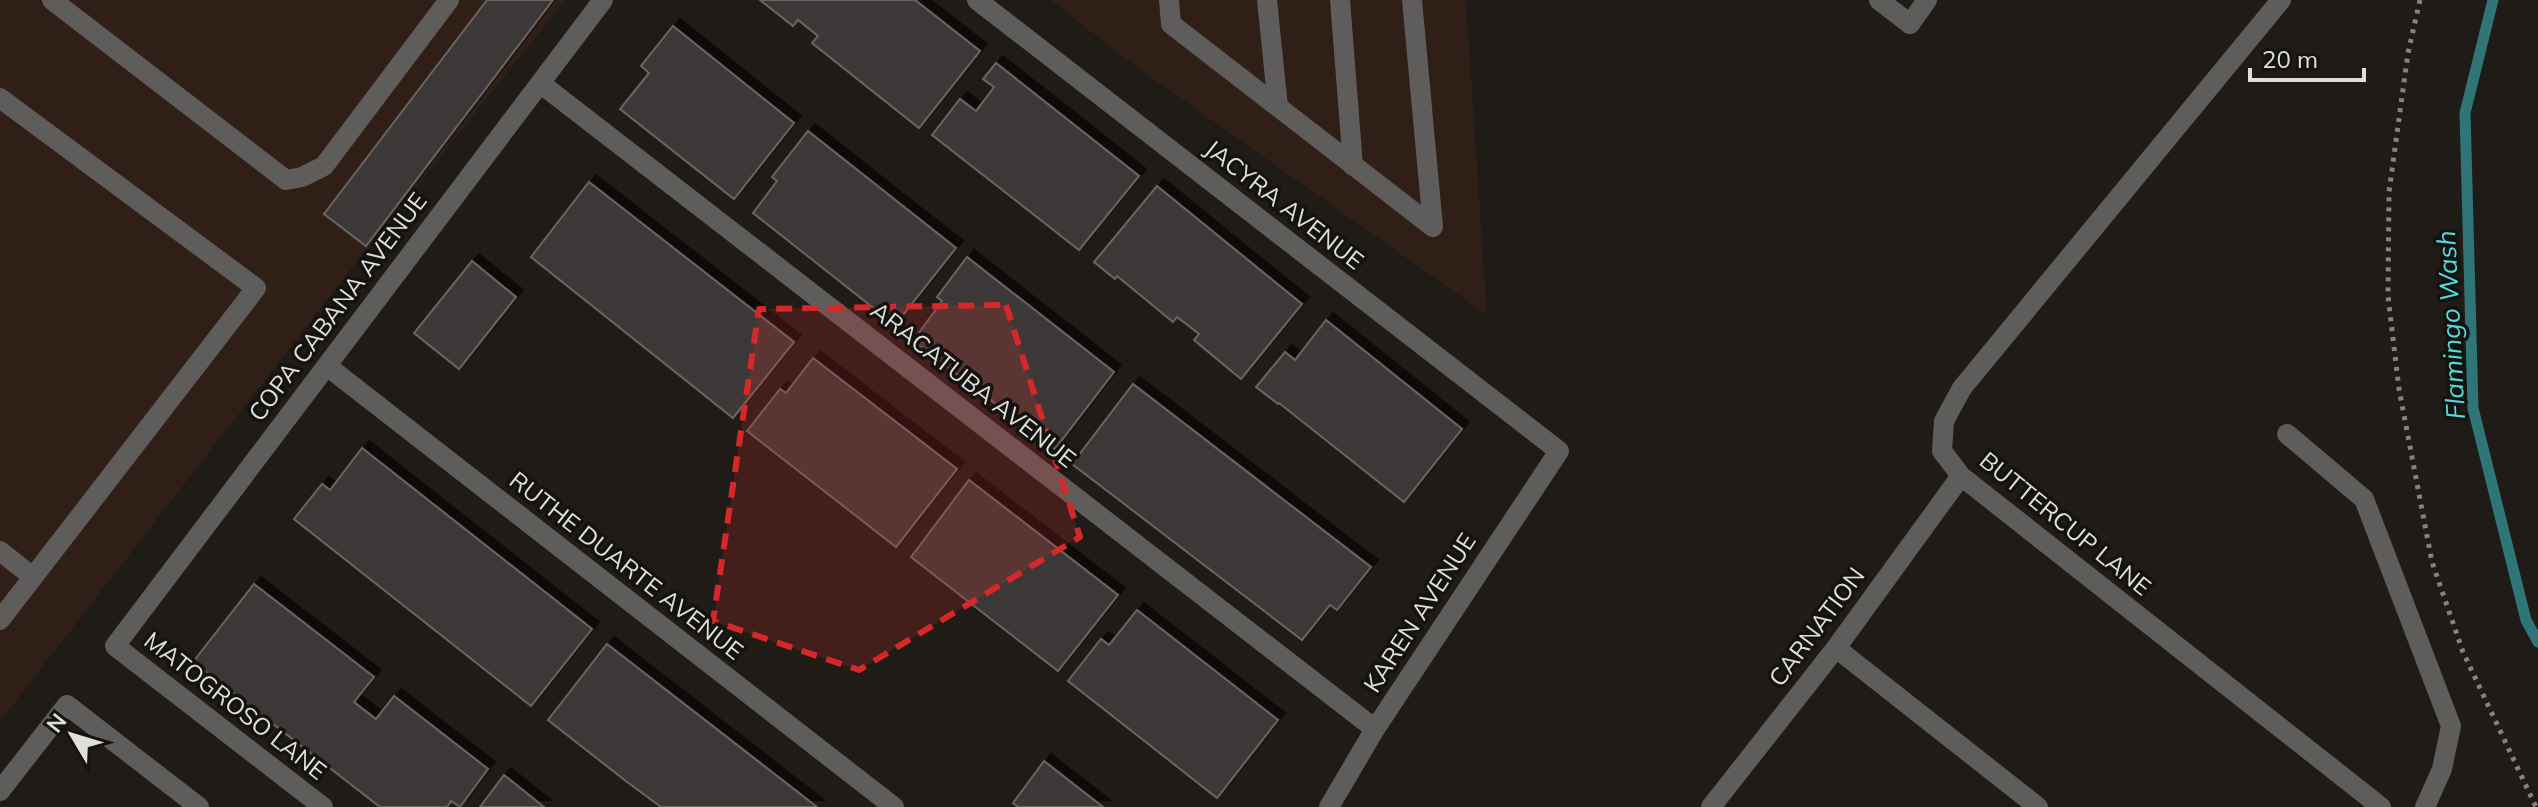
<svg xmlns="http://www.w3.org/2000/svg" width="2538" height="807" font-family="Mulish,sans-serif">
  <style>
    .commercial { fill: #301f17 }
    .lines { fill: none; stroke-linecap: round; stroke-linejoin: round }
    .stream { stroke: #2f7578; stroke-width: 11 }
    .building { fill: #3e3938; stroke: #6a6462; stroke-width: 2; filter: url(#shadow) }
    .path { stroke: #858380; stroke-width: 5; stroke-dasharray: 4 6; stroke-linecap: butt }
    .lane { stroke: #5f5c5c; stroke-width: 20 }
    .street { stroke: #5f5c5c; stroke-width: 20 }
    .marked { fill: #d62828; fill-opacity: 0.2; stroke: #d62828; stroke-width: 6; stroke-dasharray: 16 10; stroke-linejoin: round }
    .labels { text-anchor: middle; stroke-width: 7; stroke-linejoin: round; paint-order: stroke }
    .street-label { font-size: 24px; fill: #e1dfdd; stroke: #15130f }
    .water-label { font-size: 26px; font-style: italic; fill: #53dbe0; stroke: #15130f }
  </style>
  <defs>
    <filter id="shadow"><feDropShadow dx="7" dy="-7" stdDeviation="0" flood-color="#0009"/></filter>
  </defs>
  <rect width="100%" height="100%" fill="#1f1c18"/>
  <!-- commercial -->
  <path class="commercial" d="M0 0H565L366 250 0 721Z
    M1051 0H1466L1487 315 1131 63Z"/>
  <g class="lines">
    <!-- stream -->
    <path class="stream" d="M2493 0 2465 113 2473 408 2526 620 2538 642"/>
  </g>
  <!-- building -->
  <path class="building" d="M487 0H553L366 246 324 214Z
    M760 0H915L980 51 919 128 812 43 818 36 798 20 793 26Z
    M673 26 794 123 734 199 620 109 649 73 641 66Z
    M996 63 1139 176 1079 250 932 135 960 99 976 111 994 87 983 79Z
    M808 131 956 248 895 325 753 213 777 181 772 177Z
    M589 182 794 342 733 418 531 257Z
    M1157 186 1302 304 1241 379 1194 340 1199 334 1177 317 1173 322 1117 276 1115 279 1094 262Z
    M967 257 1114 372 1055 449 913 341 942 301 937 297Z
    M472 261 516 297 459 369 414 333Z
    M1326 320 1462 429 1404 502 1279 403 1278 404 1256 387 1285 352 1295 360Z
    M813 358 957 469 896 547 747 431 780 389 786 393Z
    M1133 384 1371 567 1337 610 1330 605 1302 640 1072 464Z
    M362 448 592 629 531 706 294 519 322 484 330 490Z
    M969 480 1118 595 1058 671 911 557Z
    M254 584 374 677 354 702 376 719 394 696 488 769 460 807 451 801 447 807H380L193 662Z
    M1137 610 1278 720 1217 798 1068 681 1101 639 1109 645Z
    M607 644 817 807H661L627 782 548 720Z
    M1044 761 1103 807H1018L1013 803Z
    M504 775 544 807H480Z"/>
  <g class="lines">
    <!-- path -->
    <path class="path" d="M2420 0 2408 53 2389 192 2388 296 2399 389 2432 562 2463 652 2536 807"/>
    <!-- lane -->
    <path class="lane" d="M52 0 286 180 302 177 324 166 449 0
      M1169 0 1171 24 1433 227 1412 0
      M1267 0 1278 107
      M1340 0 1353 166
      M1879 0 1910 24
      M0 98 256 288 0 620
      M2287 434 2364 499 2451 726 2442 769 2425 807
      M0 551 33 577"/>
    <!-- street -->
    <path class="street" d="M977 0 1559 451 1375 729 1329 807
      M2281 0 1962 388 1944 421 1942 451 1961 476 2381 807
      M1910 24 1927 0
      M540 83 1375 729
      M327 366 894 807
      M1836 648 2038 807
      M0 791 67 705 199 807
      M323 807 115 646 603 0
      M1711 807 1836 648 1961 476"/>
  </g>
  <!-- marked area -->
  <path class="marked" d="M1006 305 1080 537 859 670 713 621 759 309Z"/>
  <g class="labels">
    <!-- street labels -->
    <g class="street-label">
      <text transform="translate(1284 205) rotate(38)" y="8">JACYRA AVENUE</text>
      <text transform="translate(338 307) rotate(-53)" y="8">COPA CABANA AVENUE</text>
      <text transform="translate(973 385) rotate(38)" y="8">ARACATUBA AVENUE</text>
      <text transform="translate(2065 524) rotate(39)" y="8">BUTTERCUP LANE</text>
      <text transform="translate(626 566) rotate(38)" y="8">RUTHE DUARTE AVENUE</text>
      <text transform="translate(1420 613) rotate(-57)" y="8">KAREN AVENUE</text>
      <text transform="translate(1817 627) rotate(-53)" y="8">CARNATION</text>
      <text transform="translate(235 706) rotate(38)" y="8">MATOGROSO LANE</text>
    </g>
    <!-- water labels -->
    <g class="water-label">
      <text transform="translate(2451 325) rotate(-93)" y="9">Flamingo Wash</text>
    </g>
  </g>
  <!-- north arrow -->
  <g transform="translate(72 735) rotate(308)" stroke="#15130f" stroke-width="6" paint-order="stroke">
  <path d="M0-6L14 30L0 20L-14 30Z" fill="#e1dfdd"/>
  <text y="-12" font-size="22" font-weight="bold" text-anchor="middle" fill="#e1dfdd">N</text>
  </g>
  <!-- scale -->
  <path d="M2250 68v12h114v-12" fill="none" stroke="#e1dfdd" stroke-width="4"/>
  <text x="2262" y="68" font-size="24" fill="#e1dfdd" stroke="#15130f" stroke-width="6" paint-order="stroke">20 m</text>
</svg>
